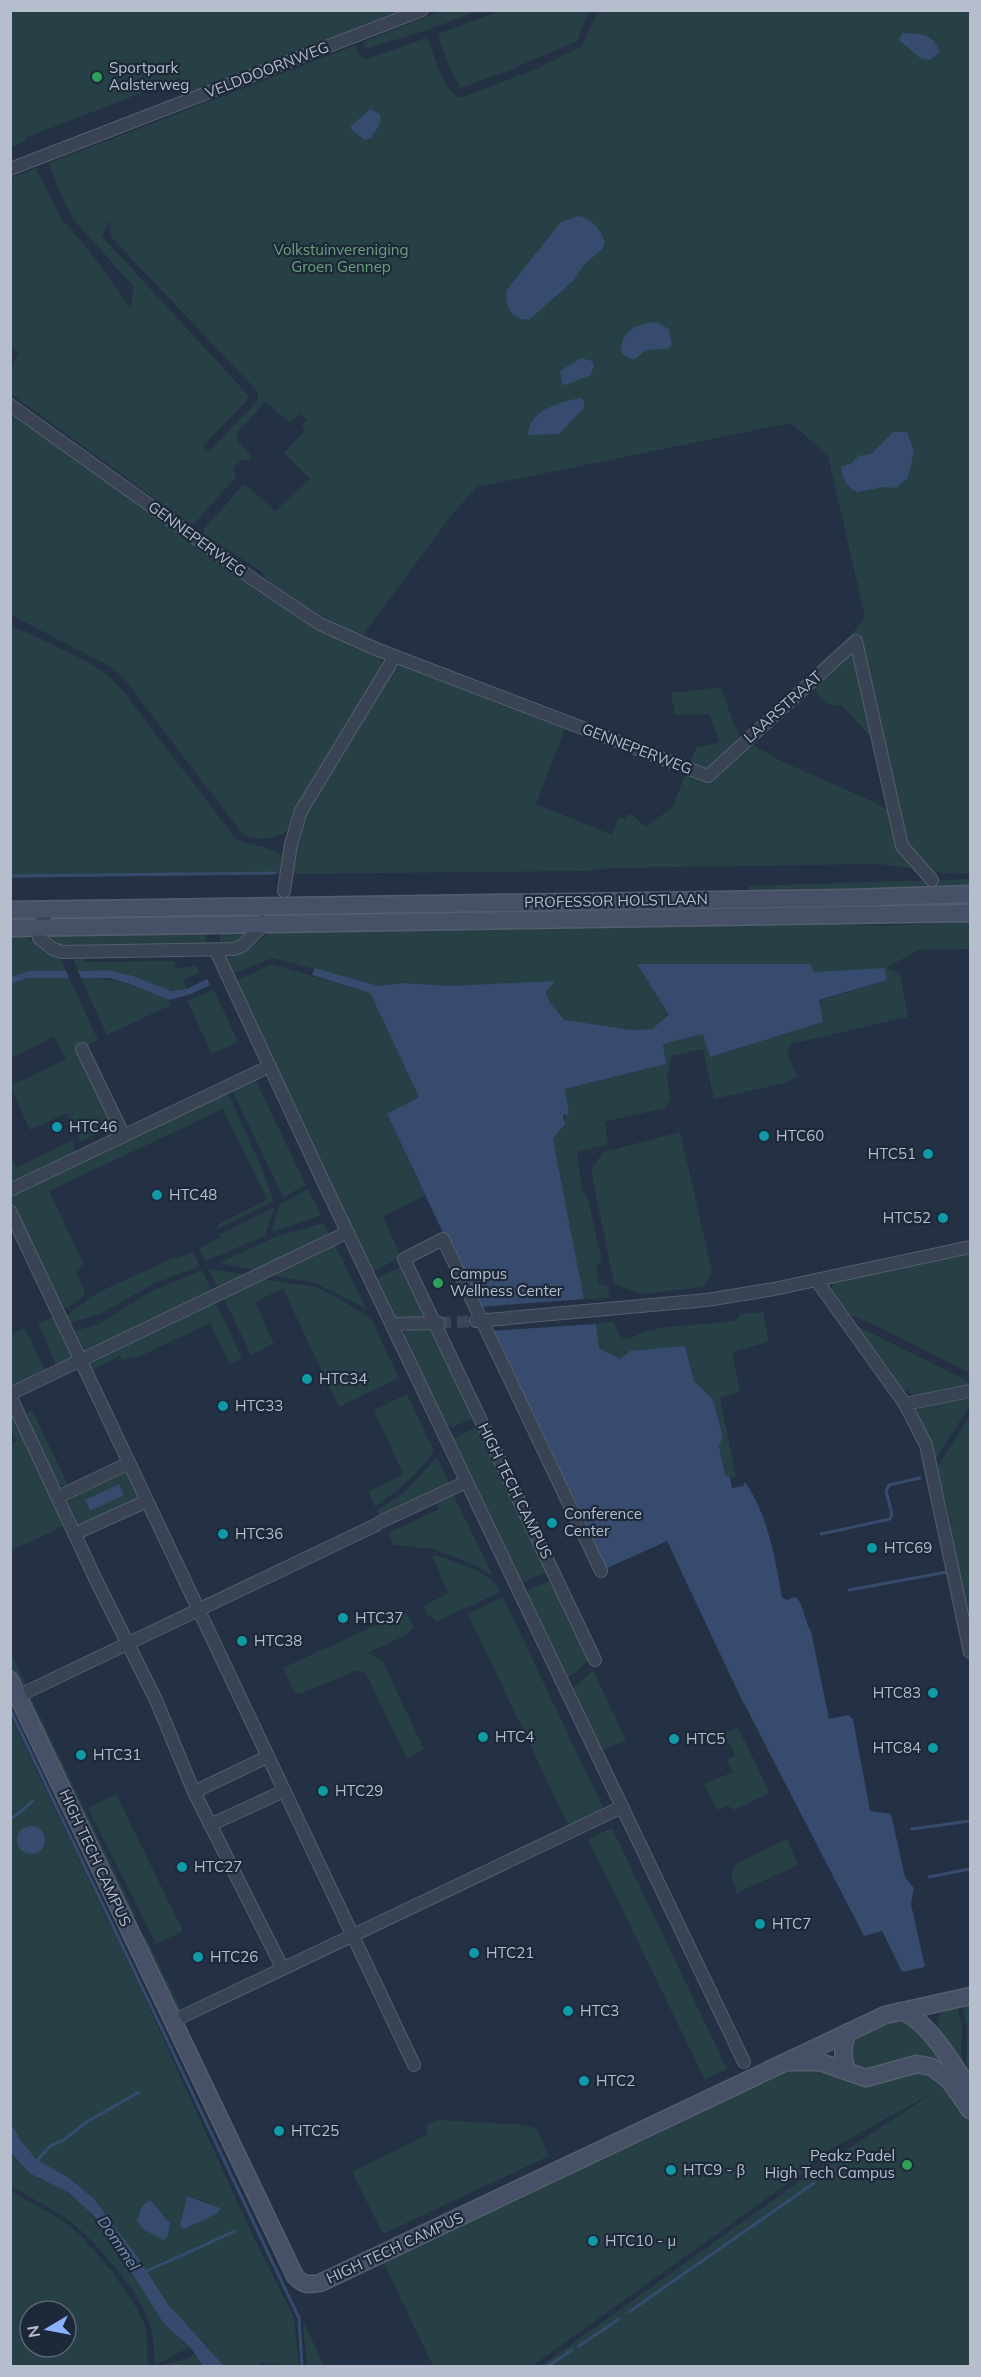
<svg xmlns="http://www.w3.org/2000/svg" width="981" height="2377" font-family="Mulish,sans-serif">
  <style>
    .green { fill: #264045; fill-rule: evenodd }
    .water { fill: #364b6d }
    .lines { fill: none; stroke-linecap: round; stroke-linejoin: round }
    .stream { stroke: #364b6d; stroke-width: 3 }
    .street-tunnel { stroke: #3a4559; stroke-width: 12; stroke-dasharray: 12 6; stroke-linecap: butt }
    .street-casing { stroke: #545e6e; stroke-width: 14 }
    .secondary-casing { stroke: #545e6e; stroke-width: 19 }
    .street { stroke: #394353; stroke-width: 12 }
    .secondary { stroke: #465167; stroke-width: 16 }
    .leisure-dot { fill: #2e9e5b; stroke: #1d2839; stroke-width: 2 }
    .culture-dot { fill: #0f9aa8; stroke: #1d2839; stroke-width: 2 }
    .labels { text-anchor: middle; stroke-width: 4.5; stroke-linejoin: round; paint-order: stroke }
    .poi-label { font-size: 15px; fill: #b6becd; stroke: #1d2839; text-anchor: start }
    .street-label { font-size: 15px; fill: #b6becd; stroke: #1d2839 }
    .park-label { font-size: 15px; fill: #6ba079; stroke: #1d2839 }
    .water-label { font-size: 16px; font-style: italic; fill: #7b92b7; stroke: #1d2839 }
  </style>
  <rect width="100%" height="100%" fill="#243044"/>
  <!-- green -->
  <path class="green" d="M444 10 478 11 430 29 366 49 363 42Z
    M502 10H589V11L577 41 505 72 460 88 449 67 438 34Z
    M11 11H400L195 91H189L180 78 25 138 26 141 11 147Z
    M598 11H970V873L952 874 878 864 610 868 585 871 289 874 302 820 392 670 399 666H405L566 727 536 804 612 835 619 817 626 820 628 814 634 816 645 827 672 808 696 748 719 742 709 714 675 715 671 693 721 687 733 722 741 738 783 762 874 802 886 809 902 832 872 738 842 706C818 706 817 692 810 672L852 634 865 617 828 456 791 423 477 487 450 517 363 635C325 620 297 601 264 577L266 575 204 534V529L243 485 247 486 275 511 310 479 284 453 305 430 301 427 307 420 301 414 289 422 265 402 236 434 238 441 252 457 248 461 242 459 233 469 236 477 195 523 190 524 11 394V366L19 354 10 347 11 178 36 168 60 217 95 258 130 308 134 287 73 219 60 193 49 163 356 45 360 56 365 59 427 38C435 55 443 92 461 98L538 68 582 46ZM110 220 111 237 258 392 257 401 209 452 203 446 248 399V395L102 236Z
    M10 411 259 593 324 632 380 656 382 667 302 801 288 831C272 840 260 841 243 835L126 681 113 668 11 615Z
    M11 625 88 662 108 675 124 692 235 838C250 847 268 845 282 855L280 873 11 878Z
    M970 879V889L750 893 749 886Z
    M205 913V920H52L87 919 103 914Z
    M810 920C862 930 918 924 970 921V949L919 950 886 968 900 974 908 1017 791 1044 787 1053 797 1077 785 1083 714 1099 703 1049 671 1056 667 1079 671 1100 665 1108 605 1122 608 1144 577 1152 582 1190 588 1200 602 1261 596 1266 599 1284 607 1285 610 1298 584 1299 553 1139 565 1124V1089L666 1064 662 1044 704 1034 710 1057 823 1022 819 1001 887 980 814 972 637 964 669 1016 652 1029 632 1030 565 1020 550 1003 546 992 554 982 449 986 404 983 379 986 273 958 232 974 227 960 232 955 242 953 272 931Z
    M220 930H252L240 942 220 946Z
    M206 931V946L66 948 53 942 46 935Z
    M10 933C30 933 41 952 59 956L66 971H28L11 977Z
    M80 957 86 962 174 961 177 968 197 966 199 973 183 980 187 989C165 996 134 975 111 971 100 969 89 971 78 971L74 961Z
    M272 964 370 993 419 1097 387 1115 425 1196 383 1216 401 1257 370 1273 235 981Z
    M28 978H69L98 1040 78 1050 117 1134 109 1139 104 1130 81 1142 67 1113 30 1130 10 1086 66 1059 54 1037 11 1058V984Z
    M81 978C119 978 135 986 169 1000L171 1005 107 1035Z
    M214 990 238 1042 212 1054 187 1001Z
    M255 1079 306 1185 283 1197 232 1090Z
    M228 1093 259 1162 274 1201 218 1229 217 1225 267 1200 223 1109 49 1191 84 1264 76 1271 84 1290V1296L68 1307 60 1309 11 1205V1196Z
    M680 1132 712 1271 704 1287 642 1294 614 1284 591 1170 603 1152Z
    M74 1140V1153L11 1184 10 1155 17 1167Z
    M308 1189 321 1215 271 1233 279 1205Z
    M275 1207 265 1236 205 1261 199 1248 221 1237 220 1234Z
    M324 1223 330 1236 255 1270 219 1263 275 1237Z
    M335 1244 366 1308 312 1282 270 1275Z
    M193 1252 200 1266 153 1284 98 1315 69 1323 65 1316 97 1293 175 1257 176 1259Z
    M970 1253V1373L879 1327 842 1311 831 1292 833 1282Z
    M403 1265 428 1318H399L394 1316 376 1279Z
    M208 1269 249 1275 218 1288Z
    M202 1270 212 1292 89 1352H81L71 1332 99 1324 150 1292Z
    M264 1279 316 1287 340 1299 371 1319 399 1378 339 1407 283 1289 255 1302 274 1344 251 1355 223 1297Z
    M214 1300 242 1358 230 1364 210 1323 136 1358 134 1356 122 1360 120 1356 90 1371 88 1361Z
    M763 1312 769 1342 732 1352 740 1392 720 1398 736 1476 730 1477 725 1475 719 1445 723 1437 713 1399 694 1381 685 1346 620 1359 599 1348 596 1324 613 1321 621 1337 629 1339C658 1321 703 1328 736 1320L740 1314Z
    M53 1317 73 1359 57 1367 38 1324Z
    M857 1326 970 1382V1385L915 1397 907 1390 898 1391 854 1327Z
    M432 1327 475 1417 453 1427 445 1425 404 1337 406 1330Z
    M25 1328 45 1370 11 1387V1335Z
    M407 1394 434 1451C418 1475 398 1490 375 1507L368 1492 403 1474 374 1410Z
    M970 1395V1405L934 1462 915 1413 921 1406Z
    M10 1407 66 1525 11 1551 10 1444 16 1441 11 1430Z
    M32 1410 69 1487 57 1484 25 1415Z
    M970 1416V1627L948 1526 951 1525 944 1491 940 1492 936 1469Z
    M479 1426 548 1571 525 1582 518 1578 453 1442 454 1438Z
    M437 1457 450 1485 381 1519 377 1510 404 1493Z
    M128 1469 139 1495 131 1503 79 1528 67 1500ZM119 1485 124 1495 89 1510 85 1500Z
    M453 1494 493 1576 470 1563 433 1549 394 1545 388 1533 439 1509 436 1501Z
    M436 1555C456 1563 491 1571 501 1592L437 1621 428 1615 424 1606 448 1593 432 1556Z
    M552 1580 590 1659 566 1680 526 1595 530 1589Z
    M503 1597 604 1810 569 1827 468 1614Z
    M407 1613 414 1628 402 1637 368 1653 382 1660 424 1749 407 1758 365 1672 355 1671 303 1693H295L283 1668 397 1615Z
    M10 1652 27 1686 25 1687C10 1683 11 1664 10 1652Z
    M593 1670 626 1740 601 1751 572 1690Z
    M30 1695 136 1916 133 1917 118 1897 27 1699Z
    M10 1715 138 1983 252 2234 294 2318 299 2366H279L278 2364 259 2363 257 2366H224L168 2304 137 2256 94 2199 68 2177 37 2160 21 2141 11 2121ZM38 1829 43 1834V1846C36 1856 24 1856 18 1845ZM187 2196 210 2203 189 2228 180 2224Z
    M737 1728 747 1745 769 1793 734 1810 728 1806 717 1810 704 1784 733 1772 727 1759 735 1755 724 1733Z
    M116 1794 183 1931 156 1944 88 1808Z
    M612 1828 727 2069 705 2080 588 1839Z
    M787 1839 798 1865 737 1893 731 1878 735 1864Z
    M146 1937 182 2012H177L155 1971 144 1938Z
    M970 1999V2078L966 2072 967 2027 961 2001Z
    M957 2002 962 2028 961 2054 964 2065 962 2067C949 2049 928 2030 943 2009Z
    M894 2017 912 2019 954 2074 942 2069 861 2073 848 2061 850 2039Z
    M790 2067C839 2071 889 2068 938 2075L970 2116V2366H541L801 2180 936 2091 824 2153 801 2174 532 2366H433L382 2260Z
    M438 2120 524 2125 536 2128 549 2156 383 2234 352 2172 427 2135V2124Z
    M10 2153 37 2178 60 2188 80 2201 105 2230 170 2330 190 2347 157 2364 154 2361C154 2351 154 2339 151 2329 145 2297 93 2238 67 2219 49 2207 29 2197 11 2186Z
    M11 2191 65 2222 79 2234 111 2270 138 2310 146 2328 148 2366H11ZM30 2311H66V2347H30Z
    M303 2320 324 2366H307Z
    M194 2354 203 2366H163C173 2362 185 2360 194 2354Z"/>
  <!-- water -->
  <path class="water" d="M902 33C921 34 932 32 940 52L930 60 920 58 899 40Z
    M370 109 380 114 381 122 371 138 365 140 351 129V126Z
    M579 216C593 220 601 229 605 243L601 250 583 266 574 280 530 319C512 323 502 304 508 288L561 222Z
    M656 322 669 329 672 345 667 349 646 350 634 360 622 354C618 332 637 323 656 322Z
    M581 358 592 361 594 365 591 375 566 385 562 384 560 371Z
    M581 398 584 401V408L559 434 528 435C528 411 561 401 581 398Z
    M893 432H907L914 451 908 478 896 488 884 487 857 492C846 486 843 480 841 467L851 464 858 456 871 454Z
    M637 964H810L814 972 885 968 887 980 819 1000 823 1022 710 1057 703 1034 663 1044 666 1064 565 1089 569 1114 563 1115 565 1124 553 1139 584 1299 478 1307 387 1114 419 1097 370 993 312 975 315 968 379 986 404 983 449 986 555 981 546 992 550 1003 565 1020 632 1030 652 1029 669 1015Z
    M108 970 133 976 171 991 187 989 207 979 210 985 191 994 169 1000 130 984 108 978H81L78 971Z
    M28 971H66L69 978H28L11 984V977Z
    M596 1324 599 1348 620 1359 630 1351 685 1346 694 1381 713 1399 723 1437 719 1446 725 1475 730 1477 732 1488 743 1486 745 1482C767 1512 776 1561 782 1598L788 1600 793 1597 797 1598C805 1609 804 1620 811 1631L829 1719 848 1715 853 1719 870 1811 891 1814 905 1877 914 1888 911 1904 925 1967 902 1972 882 1931 864 1936 738 1692 667 1541 603 1570 489 1331Z
    M119 1484 124 1495 90 1511 85 1500Z
    M17 1840a14 14 0 1 1 28 0a14 14 0 1 1-28 0Z
    M10 2121 21 2141 37 2160 68 2177 94 2199 137 2256 168 2304 224 2366H203L190 2347 170 2330 161 2319 105 2230 94 2216 69 2193 31 2174 11 2153Z
    M187 2196 220 2208 218 2213 184 2229 180 2225Z
    M150 2200 170 2223 168 2236 163 2240 143 2229 137 2220 142 2206Z"/>
  <g class="lines">
    <!-- stream -->
    <path class="stream" d="M10 876 275 873
      M821 1534 890 1519 892 1514 886 1491 889 1485 920 1478
      M849 1590 947 1572
      M10 1709 299 2318 302 2366
      M10 1820 33 1801
      M912 1829 970 1821
      M929 1877 970 1869
      M35 2163 50 2146 64 2140 85 2123 139 2092
      M147 2271 235 2231
      M629 2312 814 2183
      M579 2346 619 2319
      M548 2366 572 2350"/>
    <!-- street-tunnel -->
    <path class="street-tunnel" d="M439 1323 475 1321"/>
    <!-- street casing -->
    <g class="street-casing">
      <path id="street" d="M10 169 422 10
        M10 405 257 582 320 624 376 649 708 776 856 641 902 846 932 880
        M284 891 291 844 301 811 395 656
        M50 909 37 927 39 938 53 949 62 952 234 949 242 946 264 924 263 921
        M216 951 322 1179 744 2062
        M82 1049 124 1136
        M10 1190 270 1066
        M10 1211 414 2065
        M817 1281 905 1404 926 1445 970 1652
        M476 1321 707 1300 774 1289 970 1247
        M392 1324 439 1323
        M10 1394 348 1232
        M10 1396 96 1580 156 1700 194 1792 283 1969
        M905 1404 970 1391
        M58 1497 129 1463
        M380 1522 466 1482
        M74 1534 147 1501
        M595 1660 404 1259 443 1239 601 1571
        M18 1696 376 1525
        M194 1792 267 1757
        M210 1825 284 1791
        M173 2021 622 1807"/>
    </g>
    <!-- secondary casing -->
    <g class="secondary-casing">
      <path id="secondary" d="M10 910 851 898 970 894
        M10 928 970 913
        M10 1680 295 2276C303 2285 309 2285 320 2283L885 2015 970 1996
        M901 2011C928 2020 954 2066 970 2090
        M790 2062H820L866 2078 917 2064 932 2067 949 2080 970 2110
        M847 2071C842 2057 842 2046 848 2032"/>
    </g>
    <!-- street -->
    <use href="#street" class="street"/>
    <!-- secondary -->
    <use href="#secondary" class="secondary"/>
  </g>
  <!-- markers -->
  <g class="leisure-dot">
    <circle cx="97" cy="77" r="6"/>
    <circle cx="438" cy="1283" r="6"/>
    <circle cx="907" cy="2165" r="6"/>
  </g>
  <g class="culture-dot">
    <circle cx="57" cy="1127" r="6"/>
    <circle cx="764" cy="1136" r="6"/>
    <circle cx="928" cy="1154" r="6"/>
    <circle cx="157" cy="1195" r="6"/>
    <circle cx="943" cy="1218" r="6"/>
    <circle cx="307" cy="1379" r="6"/>
    <circle cx="223" cy="1406" r="6"/>
    <circle cx="552" cy="1523" r="6"/>
    <circle cx="223" cy="1534" r="6"/>
    <circle cx="872" cy="1548" r="6"/>
    <circle cx="343" cy="1618" r="6"/>
    <circle cx="242" cy="1641" r="6"/>
    <circle cx="933" cy="1693" r="6"/>
    <circle cx="483" cy="1737" r="6"/>
    <circle cx="674" cy="1739" r="6"/>
    <circle cx="933" cy="1748" r="6"/>
    <circle cx="81" cy="1755" r="6"/>
    <circle cx="323" cy="1791" r="6"/>
    <circle cx="182" cy="1867" r="6"/>
    <circle cx="760" cy="1924" r="6"/>
    <circle cx="474" cy="1953" r="6"/>
    <circle cx="198" cy="1957" r="6"/>
    <circle cx="568" cy="2011" r="6"/>
    <circle cx="584" cy="2081" r="6"/>
    <circle cx="279" cy="2131" r="6"/>
    <circle cx="671" cy="2170" r="6"/>
    <circle cx="593" cy="2241" r="6"/>
  </g>
  <g class="labels">
    <!-- poi labels -->
    <g class="poi-label">
      <text x="109" y="73">Sportpark<tspan x="109" dy="17">Aalsterweg</tspan></text>
      <text x="69" y="1132">HTC46</text>
      <text x="776" y="1141">HTC60</text>
      <text x="916" y="1159" text-anchor="end">HTC51</text>
      <text x="169" y="1200">HTC48</text>
      <text x="931" y="1223" text-anchor="end">HTC52</text>
      <text x="450" y="1279">Campus<tspan x="450" dy="17">Wellness Center</tspan></text>
      <text x="319" y="1384">HTC34</text>
      <text x="235" y="1411">HTC33</text>
      <text x="564" y="1519">Conference<tspan x="564" dy="17">Center</tspan></text>
      <text x="235" y="1539">HTC36</text>
      <text x="884" y="1553">HTC69</text>
      <text x="355" y="1623">HTC37</text>
      <text x="254" y="1646">HTC38</text>
      <text x="921" y="1698" text-anchor="end">HTC83</text>
      <text x="495" y="1742">HTC4</text>
      <text x="686" y="1744">HTC5</text>
      <text x="921" y="1753" text-anchor="end">HTC84</text>
      <text x="93" y="1760">HTC31</text>
      <text x="335" y="1796">HTC29</text>
      <text x="194" y="1872">HTC27</text>
      <text x="772" y="1929">HTC7</text>
      <text x="486" y="1958">HTC21</text>
      <text x="210" y="1962">HTC26</text>
      <text x="580" y="2016">HTC3</text>
      <text x="596" y="2086">HTC2</text>
      <text x="291" y="2136">HTC25</text>
      <text x="895" y="2161" text-anchor="end">Peakz Padel<tspan x="895" dy="17">High Tech Campus</tspan></text>
      <text x="683" y="2175">HTC9 - β</text>
      <text x="605" y="2246">HTC10 - μ</text>
    </g>
    <!-- street labels -->
    <g class="street-label">
      <text transform="translate(267 70) rotate(-21)" y="5">VELDDOORNWEG</text>
      <text transform="translate(197 539) rotate(36)" y="5">GENNEPERWEG</text>
      <text transform="translate(783 707) rotate(-42)" y="5">LAARSTRAAT</text>
      <text transform="translate(637 749) rotate(21)" y="5">GENNEPERWEG</text>
      <text transform="translate(616 901) rotate(-1)" y="5">PROFESSOR HOLSTLAAN</text>
      <text transform="translate(515 1491) rotate(64)" y="5">HIGH TECH CAMPUS</text>
      <text transform="translate(95 1858) rotate(65)" y="5">HIGH TECH CAMPUS</text>
      <text transform="translate(395 2248) rotate(-25)" y="5">HIGH TECH CAMPUS</text>
    </g>
    <!-- park labels -->
    <g class="park-label">
      <text x="341" y="255">Volkstuinvereniging<tspan x="341" dy="17">Groen Gennep</tspan></text>
    </g>
    <!-- water labels -->
    <g class="water-label">
      <text transform="translate(119 2243) rotate(56)" y="6">Dommel</text>
    </g>
  </g>
  <!-- border -->
  <rect width="981" height="2377" fill="none" stroke="#b6becd" stroke-width="24"/>
  <!-- north arrow -->
  <g transform="translate(48 2329) rotate(260)"><circle r="28" fill="#1d2839" stroke="#5a6474" stroke-width="1.5"/>
  <path d="M0-4.5L10 22L0 15L-10 22Z" fill="#89b2ff"/>
  <text y="-9" font-size="16" font-weight="bold" text-anchor="middle" fill="#b6becd">N</text>
  </g>
</svg>
